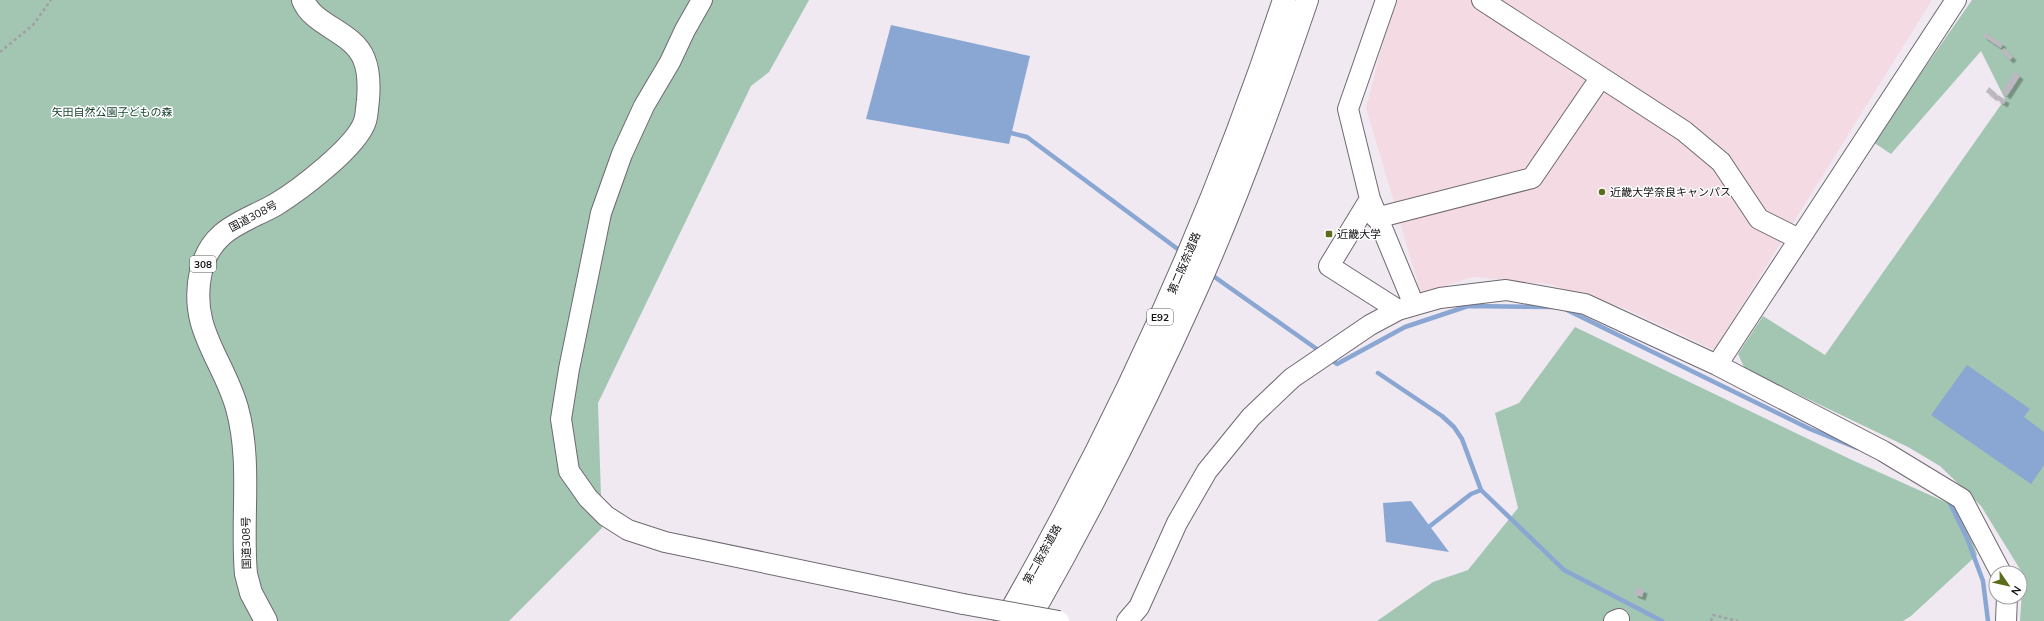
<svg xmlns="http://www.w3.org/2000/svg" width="2044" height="621" font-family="Mulish,'Noto Sans JP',sans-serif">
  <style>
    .education { fill: #f4dae3 }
    .green { fill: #a2c6b2 }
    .water { fill: #8aa6d2 }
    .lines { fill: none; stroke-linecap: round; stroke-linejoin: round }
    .stream { stroke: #8aa6d2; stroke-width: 4.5 }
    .building { fill: #bcb7c0; filter: url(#shadow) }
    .minor-casing { stroke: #6f6971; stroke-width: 22 }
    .highway-casing { stroke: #6f6971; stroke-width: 24 }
    .path { stroke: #a39ea5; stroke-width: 2.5; stroke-dasharray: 3 3; stroke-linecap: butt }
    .minor { stroke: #fff; stroke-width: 20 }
    .highway { stroke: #fff; stroke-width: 22 }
    .minor-bridge-casing { stroke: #6f6971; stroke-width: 22; stroke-linecap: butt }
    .minor-bridge { stroke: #fff; stroke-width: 20 }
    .poi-dot { fill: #5b6d1a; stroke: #fff; stroke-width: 1.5 }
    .labels { text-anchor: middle; stroke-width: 3; stroke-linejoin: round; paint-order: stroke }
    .shield { fill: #fff; stroke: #5a585a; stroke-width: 1 }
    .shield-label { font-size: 10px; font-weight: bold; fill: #131114 }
    .park-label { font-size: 11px; fill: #113f2b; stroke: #fff }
    .poi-label { font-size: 11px; fill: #131114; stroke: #fff; text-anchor: start }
    .street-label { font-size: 11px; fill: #131114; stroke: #fff }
  </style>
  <defs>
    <filter id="shadow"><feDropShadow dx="3.5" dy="3.5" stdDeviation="0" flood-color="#0004"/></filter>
  </defs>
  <rect width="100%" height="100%" fill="#f0e9f2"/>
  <!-- education -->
  <path class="education" d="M1396 0H1932L1714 350 1624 308 1549 284 1473 277 1421 293 1366 108 1386 30Z"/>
  <!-- green -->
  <path class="green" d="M0 0H809L769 72 751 86 598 403 602 528 509 621H0Z
    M1972 0H2044V621H2020L2023 574 1981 506 1940 466 1908 447 1745 369 1738 354 1763 316 1825 355 2005 99 1981 51 1891 154 1873 142Z
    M1575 327 1852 460 1963 510 1977 555 1911 616 1903 621H1377L1433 582 1468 570 1518 508 1495 413 1519 403Z"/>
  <!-- water -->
  <path class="water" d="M891 25 1030 56 1009 144 866 119Z
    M1967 365 2030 409 2024 417 2044 432V465L2031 484 1931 415Z
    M1411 501 1449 552 1386 542 1383 503Z"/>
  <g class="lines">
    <!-- stream -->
    <path class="stream" d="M1007 132 1027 137 1183 253
      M1209 273 1321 352
      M1567 310 1810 429 1857 448
      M1330 359 1337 364 1405 327 1468 306 1553 307
      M1378 373 1442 416 1454 427 1462 439 1481 490 1564 570 1662 621
      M1948 499 1967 538 1983 581 1988 621
      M1430 526 1471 494 1481 490"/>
  </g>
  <!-- building -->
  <path class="building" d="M1985 33 2003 44 2001 48 1983 36Z
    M2004 48 2013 57 2010 60 2001 51Z
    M2015 72 2020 76 2007 96 2002 92Z
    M1989 87 1997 94 1994 98 1986 92Z
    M1998 95 2006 100 2004 104 1996 99Z
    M1637 587 1644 590 1642 597 1634 594Z"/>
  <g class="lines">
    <!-- minor casing -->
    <g class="minor-casing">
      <path id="minor" d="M702 0 685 30 670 62 644 106 622 154 601 213 569 369 561 419 569 471 588 498 606 516 628 530 665 542 963 604
        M1386 0 1348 109 1370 199 1414 305
        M1482 0 1684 131 1721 162 1759 219 1799 239
        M1370 199 1329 266 1398 310
        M1376 218 1532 178 1601 77
        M1717 365 1956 0
        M1127 621 1139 607 1177 523 1207 471 1251 417 1292 378 1370 325 1398 310 1440 298 1506 290 1585 304 1717 365 1883 451 1962 499 2001 573
        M1614 621 1619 619
        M2006 621 2007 597"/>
    </g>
    <!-- highway casing -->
    <g class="highway-casing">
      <path id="highway" d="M266 621 251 593 246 574C241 520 252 462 237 408 223 358 188 329 201 271 211 229 242 223 275 205 298 191 357 147 365 121 367 115 367 107 368 100 369 88 369 71 364 59 353 31 313 26 303 0
        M1005 621C1118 424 1213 216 1284 0
        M1028 621C1090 512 1146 402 1197 288 1239 194 1274 97 1307 0"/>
    </g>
    <!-- path -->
    <path class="path" d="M0 52 33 25 51 0
      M1711 621 1713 615 1738 621"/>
    <!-- minor -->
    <use href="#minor" class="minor"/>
    <!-- highway -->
    <use href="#highway" class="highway"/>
    <!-- minor-bridge casing -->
    <g class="minor-bridge-casing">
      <path id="minor-bridge" d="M963 604 1059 621"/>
    </g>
    <!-- minor-bridge -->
    <use href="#minor-bridge" class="minor-bridge"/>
  </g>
  <!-- markers -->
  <g class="poi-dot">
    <circle cx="1602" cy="192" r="4"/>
    <rect x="1325" y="230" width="8" height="8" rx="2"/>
  </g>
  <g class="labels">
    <!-- shield labels -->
    <g class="shield">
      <rect x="190" y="256" width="26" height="16" rx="3"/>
      <rect x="1147" y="309" width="26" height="16" rx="3"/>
    </g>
    <g class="shield-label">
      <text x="203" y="268">308</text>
      <text x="1160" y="321">E92</text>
    </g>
    <!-- park labels -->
    <g class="park-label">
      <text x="112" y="116">矢田自然公園子どもの森</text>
    </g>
    <!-- poi labels -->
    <g class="poi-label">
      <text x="1610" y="196">近畿大学奈良キャンパス</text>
      <text x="1337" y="238">近畿大学</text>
    </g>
    <!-- street labels -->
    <g class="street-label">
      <text transform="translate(253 216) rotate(-28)" y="4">国道308号</text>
      <text transform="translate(1184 263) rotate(-67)" y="4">第二阪奈道路</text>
      <text transform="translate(246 543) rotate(-91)" y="4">国道308号</text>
      <text transform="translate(1042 554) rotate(-61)" y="4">第二阪奈道路</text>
    </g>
  </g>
  <!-- north arrow -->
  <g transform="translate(2008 585) rotate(124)"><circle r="19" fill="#ffffff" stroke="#a1a0a1"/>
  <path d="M0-3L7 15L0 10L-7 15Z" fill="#5b6d1a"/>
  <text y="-6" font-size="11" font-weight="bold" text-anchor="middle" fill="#131114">N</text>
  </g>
</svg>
